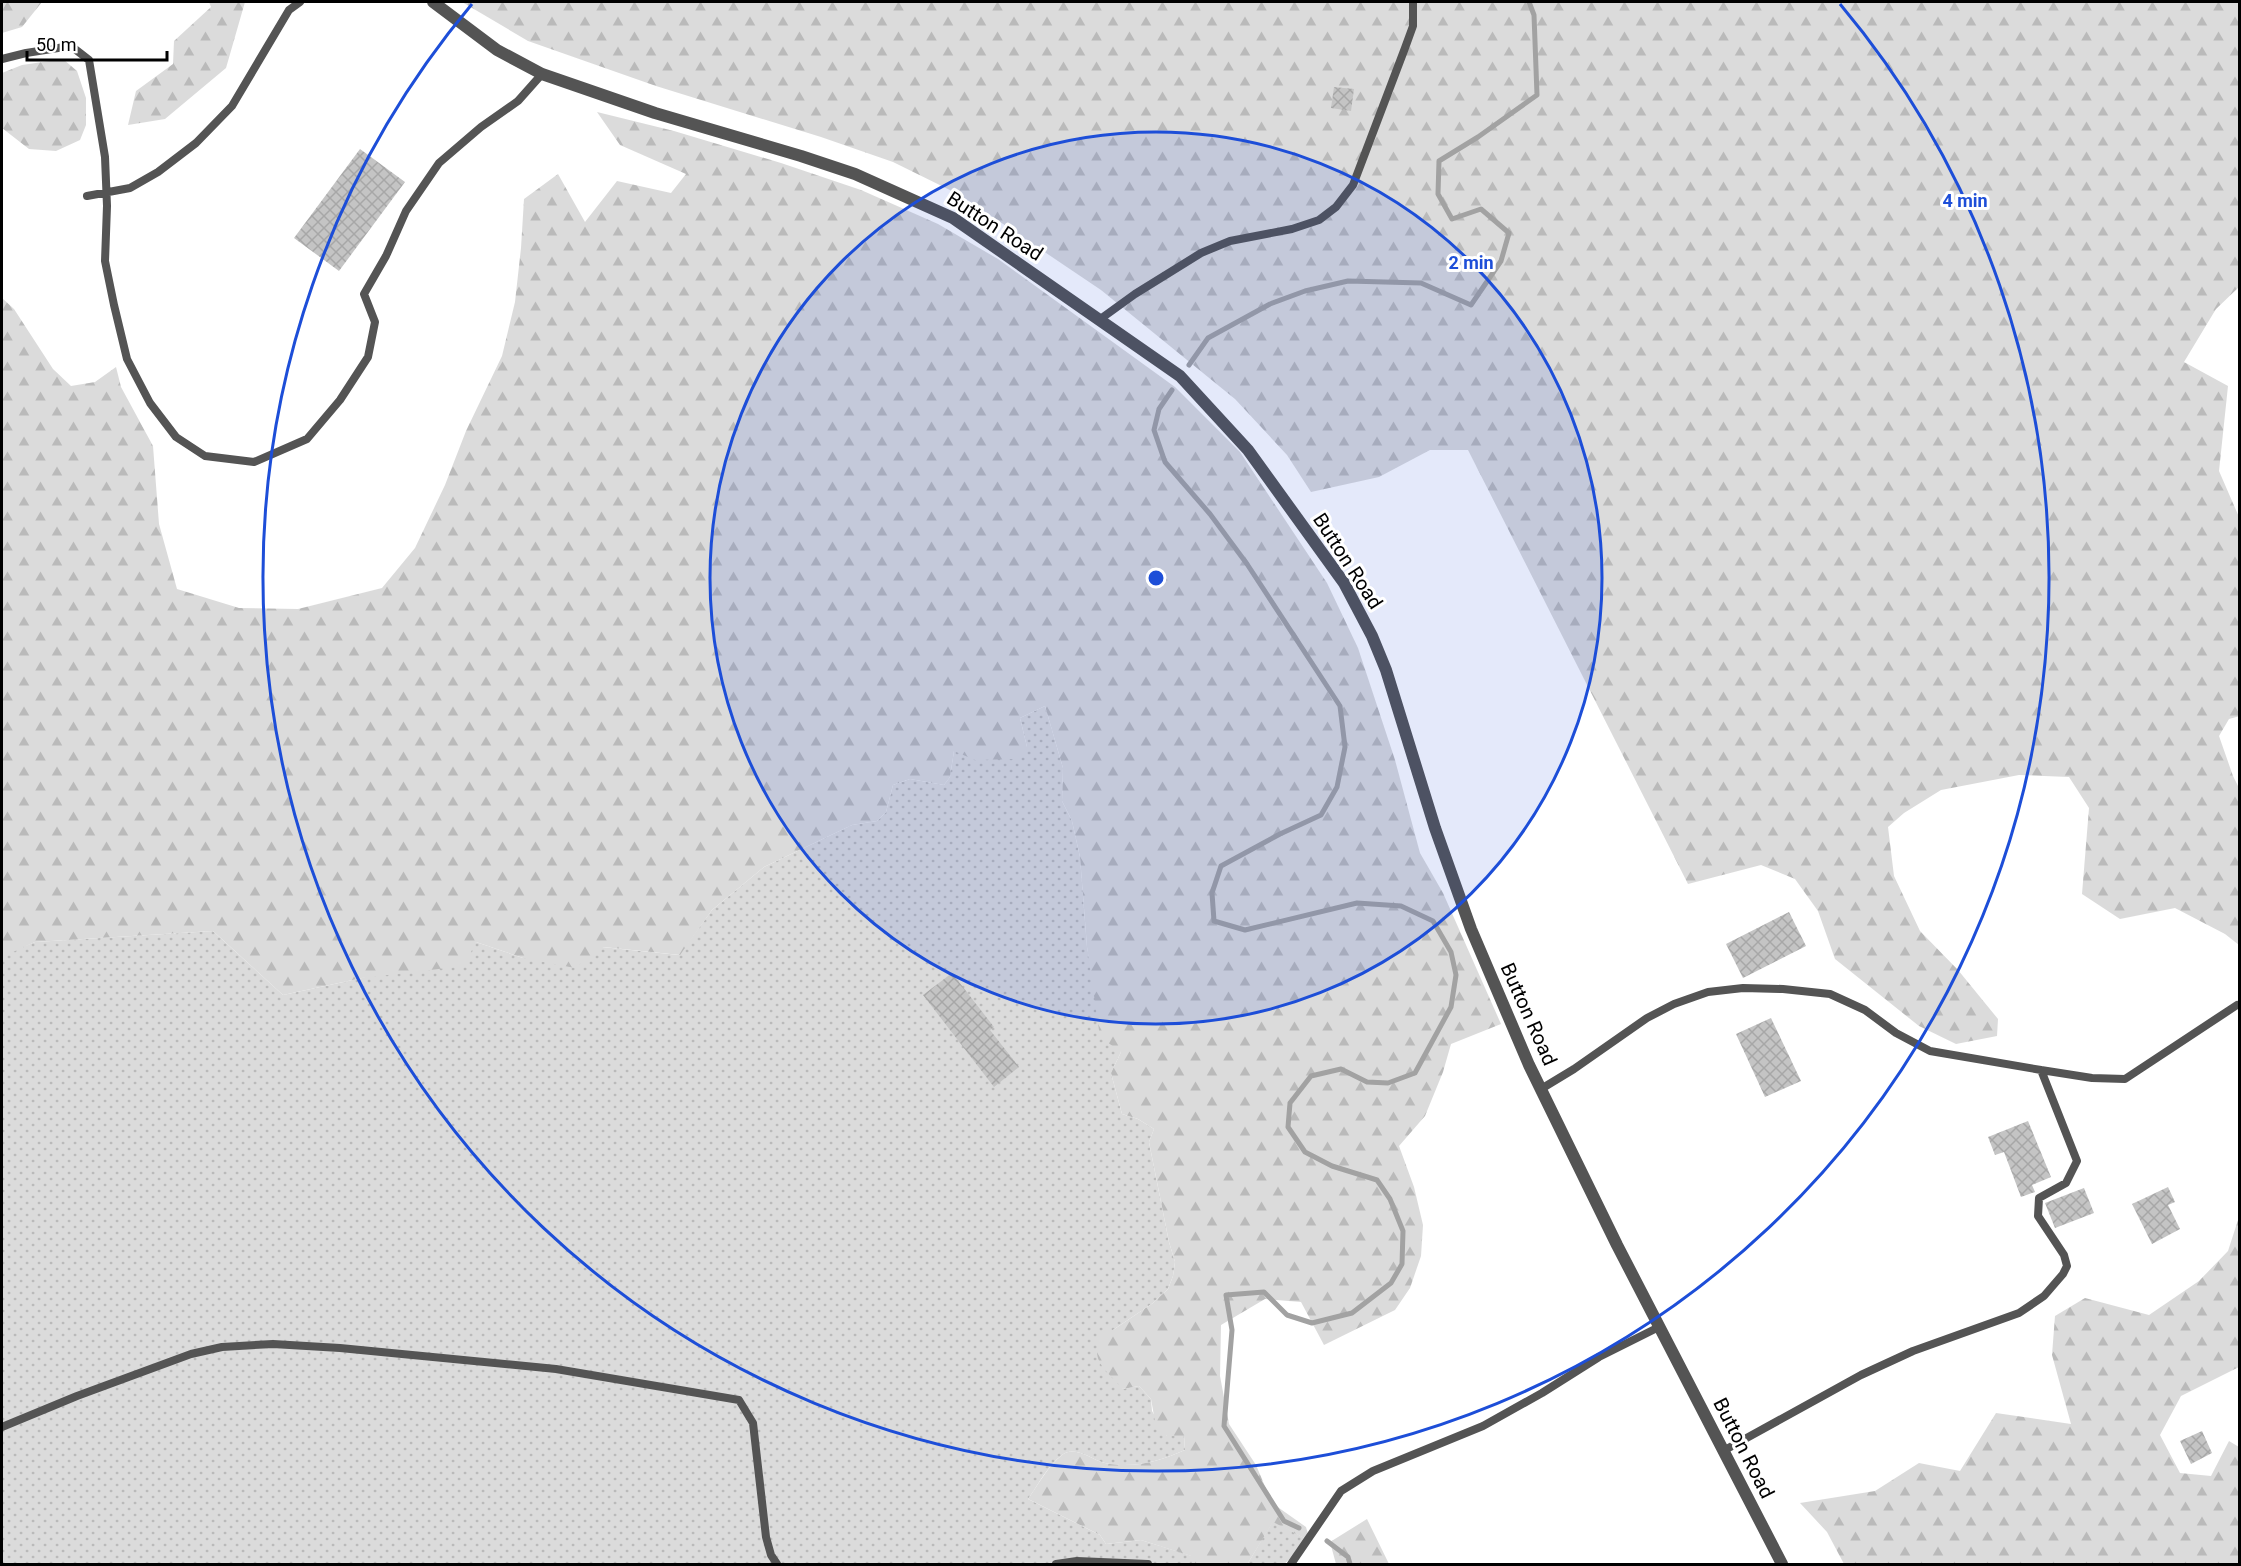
<svg xmlns="http://www.w3.org/2000/svg" width="2241" height="1566" font-family="Roboto,sans-serif">
  <style>
    .grass { fill: url(#grass-dots) }
    .forest { fill: url(#forest-firs) }
    .lines { fill: none; stroke-linecap: round; stroke-linejoin: round }
    .stream { stroke: #a2a2a2; stroke-width: 5 }
    .building { fill: url(#building-cross-hatch) }
    .service { stroke: #545454; stroke-width: 8 }
    .minor { stroke: #545454; stroke-width: 12 }
    .ring { fill: none; stroke: #1d4ed8; stroke-width: 3 }
    .labels { text-anchor: middle; stroke-width: 6; stroke-linejoin: round; paint-order: stroke }
    .street-label { font-size: 20px; fill: #000; stroke: #fff }
    .centre { fill: #1d4ed8; stroke: #fff; stroke-width: 3 }
    .ring-label { font-size: 18px; text-anchor: middle; font-weight: bold; fill: #1d4ed8; stroke: #fff; stroke-width: 6; stroke-linejoin: round; paint-order: stroke }
  </style>
  <defs>
    <pattern id="grass-dots" width="8" height="8" patternUnits="userSpaceOnUse" patternTransform="scale(1.5)"><rect width="8" height="8" fill="#dbdbdb"/><path d="M2 2h.1M6 6h.1" fill="none" stroke="#bababa" stroke-width="1.8" stroke-linecap="round"/></pattern>
    <pattern id="forest-firs" width="22" height="20" patternUnits="userSpaceOnUse" patternTransform="scale(1.5)"><rect width="22" height="20" fill="#dbdbdb"/><path d="M5 1l3.5 6h-7zM16 11l3.5 6h-7z" fill="#bababa"/></pattern>
    <pattern id="building-cross-hatch" width="8" height="8" patternUnits="userSpaceOnUse" patternTransform="scale(1.5)"><rect width="8" height="8" fill="#c4c4c4"/><path d="M0 0l8 8M0 8l8-8" fill="none" stroke="#a7a7a7"/></pattern>
  </defs>
  <rect width="100%" height="100%" fill="#fff"/>
  <!-- grass -->
  <path class="grass" d="M1045 706 1063 768 1062 801 1072 821 1080 857 1087 947 1094 985 1121 1052 1111 1073 1122 1114 1138 1119 1154 1129 1149 1142 1169 1242 1175 1262 1173 1276 1168 1289 1153 1303 1113 1330H1103L1123 1389 1139 1386 1151 1399 1152 1411 1167 1436H1184L1185 1450C1160 1461 1133 1469 1105 1463 1091 1460 1076 1445 1062 1455 1048 1465 1038 1485 1028 1499L1100 1535 1106 1544 1141 1540 1192 1556V1564H2L3 955 35 942 213 931 283 995 362 978 476 942 523 958 602 947 679 955 712 910 764 867 852 825 877 821 886 812 893 785 910 779 944 785 950 777 954 751 1027 747 1020 718Z
    M1273 1521 1310 1541 1284 1564H1244L1248 1563Z"/>
  <!-- forest -->
  <path class="forest" d="M2 2H42L22 27 2 33Z
    M209 2H245L226 68 165 119 128 125 136 91 173 64 174 41 211 7Z
    M462 2H2239V287L2216 309 2184 362 2228 386 2219 471 2239 517 2240 716 2229 719 2219 736 2233 776 2239 788V945L2225 934 2175 908 2120 919 2082 894 2089 808 2069 777 2019 775 1941 790 1904 813 1888 827 1894 876 1920 931 1958 970 1998 1019 1997 1036 1956 1044 1919 1026 1835 959 1818 911 1795 879 1761 865 1688 884 1468 450H1430L1379 477 1311 492 1287 455 1235 399 1101 290 960 195 893 162 821 137 656 86 528 41Z
    M63 59 77 71 86 98V125L80 140 56 151 29 149 2 128V73L22 65Z
    M597 112 674 131 781 163 861 190 938 224 998 259 1175 387 1240 452 1327 583 1358 648 1395 760 1420 853 1443 893 1501 1024 1451 1044 1443 1072 1425 1116 1399 1146 1414 1187 1423 1225 1421 1256 1410 1288 1395 1310 1324 1345 1301 1302 1265 1299 1221 1325 1220 1376 1229 1424 1256 1465 1272 1503 1306 1527 1310 1541 1273 1522 1248 1563 1192 1564 1191 1556 1141 1540 1106 1544 1100 1535 1028 1499C1038 1485 1048 1466 1062 1455 1076 1445 1091 1460 1105 1463 1133 1469 1160 1461 1185 1450L1184 1436H1167L1156 1427 1151 1399 1139 1386 1123 1389C1103 1367 1088 1360 1103 1330H1113L1153 1303 1168 1289 1173 1276 1175 1262 1169 1242 1149 1142 1154 1129 1138 1119 1122 1114 1111 1073 1121 1052 1100 1037 1087 947 1080 857 1072 821 1062 801 1063 768 1045 706 1020 718 1027 747 1016 759 975 760 954 751 950 777 944 785 910 779 893 785 886 812 877 821 852 825 764 867 712 910 680 955 603 947 575 968 523 958 476 942 464 966 362 978 283 995 213 931 35 942 2 957V298L14 309 53 369 71 386 95 382 116 367 121 387 153 446 159 524 177 589 239 608 298 609 382 588 415 548 445 485 466 431 502 356 515 302 521 248 524 199 558 174 585 222 617 181 671 193 686 174 620 145Z
    M2239 1217V1367L2181 1396 2160 1435 2180 1473 2211 1476 2229 1441 2239 1447V1564H1844L1827 1532 1800 1503 1875 1491 1919 1463 1960 1471 1996 1413 2071 1424 2052 1355 2055 1316 2085 1298 2149 1315 2199 1281 2228 1251Z
    M1367 1519 1389 1564H1336L1330 1542Z"/>
  <g class="lines">
    <!-- stream -->
    <path class="stream" d="M1189 365 1208 338 1270 304 1305 291 1348 281 1421 283 1471 305 1501 261 1509 233 1481 209 1452 219 1438 194 1439 161 1478 137 1537 95 1534 15 1529 2
      M1172 390 1159 409 1154 430 1165 462 1210 514 1247 564 1340 706 1345 747 1337 787 1321 815 1280 834 1221 866 1212 893 1214 921 1245 930 1357 903 1401 906 1433 921 1451 952 1456 975 1451 1007 1415 1073 1388 1083 1367 1082 1341 1069 1311 1076 1290 1103 1288 1127 1305 1152 1332 1166 1377 1180 1390 1199 1403 1231 1402 1264 1391 1283 1352 1313 1312 1323 1287 1315 1264 1292 1226 1295 1232 1330 1224 1426 1284 1521 1299 1528
      M1327 1541 1348 1557 1350 1564"/>
  </g>
  <!-- building -->
  <path class="building" d="M1334 87 1354 89 1351 111 1331 108Z
    M360 149 405 182 339 271 294 238Z
    M1789 912 1806 946 1743 978 1726 944Z
    M952 973 994 1027 990 1030 1019 1067 994 1087 923 995Z
    M1771 1018 1801 1081 1765 1097 1736 1034Z
    M2028 1121 2051 1177 2032 1185 2035 1192 2021 1197 2004 1152 1995 1155 1988 1137Z
    M2168 1187 2175 1202 2168 1205 2180 1229 2152 1244 2132 1204Z
    M2084 1188 2094 1213 2055 1228 2045 1203Z
    M2202 1431 2212 1453 2191 1464 2180 1441Z"/>
  <g class="lines">
    <!-- service -->
    <path class="service" d="M2 59 26 53 71 46 89 60 105 157 107 206 105 261 114 305 127 359 150 403 176 437 205 456 254 462 307 439 340 400 368 357 375 322 364 294 386 256 406 211 439 163 481 127 518 101 542 74
      M87 196 130 188 158 172 196 143 232 106 289 10 300 2
      M1099 320 1135 294 1201 253 1230 241 1292 229 1319 220 1336 207 1353 185 1405 48 1413 26V2
      M1541 1089 1574 1069 1647 1018 1674 1004 1708 992 1743 988 1783 989 1830 994 1865 1010 1896 1033 1930 1051 2041 1070
      M2 1427 77 1396 191 1354 222 1347 273 1344 340 1348 556 1369 739 1400 753 1423 766 1537 771 1555 777 1564
      M1723 1451 1861 1375 1913 1351 2019 1313 2044 1296 2063 1274 2067 1266 2064 1255 2038 1216 2039 1198 2066 1183 2077 1161 2041 1070 2092 1078 2125 1079 2237 1005
      M1056 1564 1077 1561 1148 1564
      M1291 1564 1341 1491 1373 1471 1483 1426 1542 1393 1599 1357 1659 1327"/>
    <!-- minor -->
    <path class="minor" d="M433 2 497 50 542 74 655 113 801 156 855 174 953 218 1180 376 1248 450 1344 583 1372 636 1386 670 1435 828 1471 929 1529 1065 1617 1245 1782 1564"/>
  </g>
  <!-- distance rings -->
  <circle cx="1156" cy="578" r="446" fill="#1d4ed8" fill-opacity=".12"/>
  <g class="ring">
    <circle cx="1156" cy="578" r="446"/>
    <path d="M1840 4A893 893 0 1 1 472 4"/>
  </g>
  <g class="labels">
    <!-- street labels -->
    <g class="street-label">
      <text transform="translate(995 226) rotate(33)" y="7">Button Road</text>
      <text transform="translate(1348 561) rotate(57)" y="7">Button Road</text>
      <text transform="translate(1529 1014) rotate(66)" y="7">Button Road</text>
      <text transform="translate(1744 1448) rotate(63)" y="7">Button Road</text>
    </g>
  </g>
  <circle cx="1156" cy="578" r="9" class="centre"/>
  <g class="ring-label">
    <text x="1965" y="207">4 min</text>
    <text x="1471" y="269">2 min</text>
  </g>
  <!-- border -->
  <rect width="2241" height="1566" fill="none" stroke="#000000" stroke-width="6"/>
  <!-- scale -->
  <path d="M27 51v9h140v-9" fill="none" stroke="#000000" stroke-width="3"/>
  <text x="36" y="51" font-size="18" fill="#000000" stroke="#ffffff" stroke-width="4.5" paint-order="stroke">50 m</text>
</svg>
